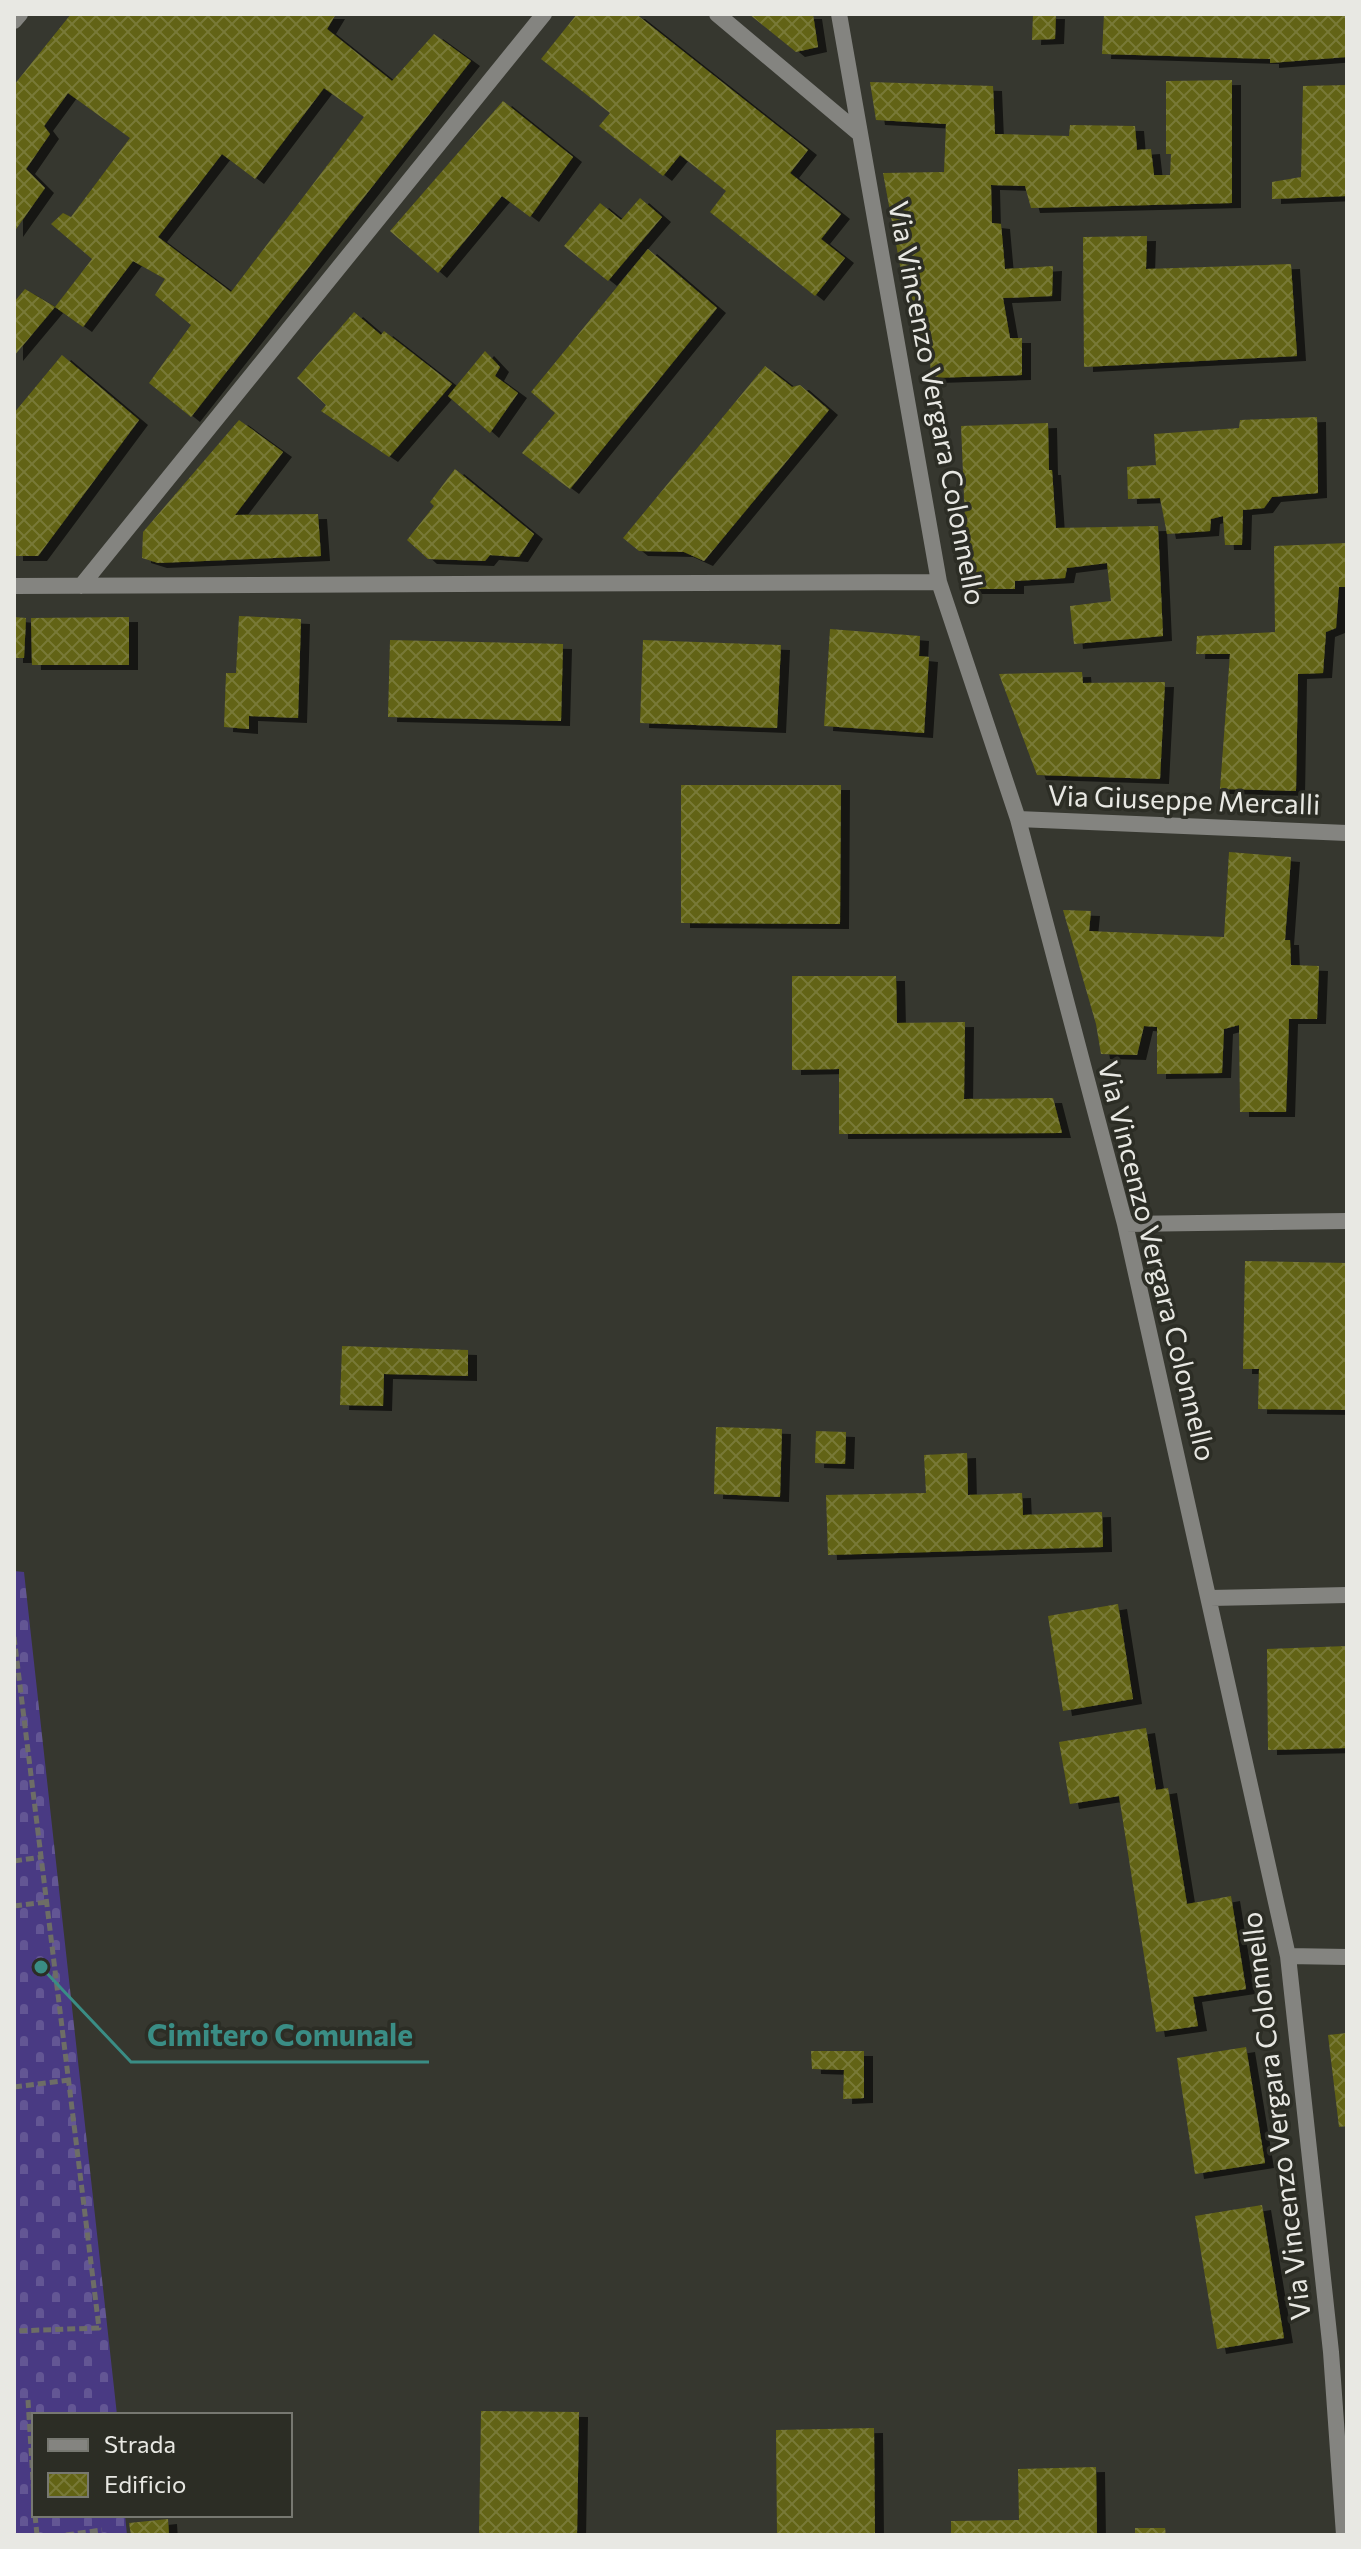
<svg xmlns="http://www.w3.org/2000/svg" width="1361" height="2549" font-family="Commissioner,sans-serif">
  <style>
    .cemetery { fill: url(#cemetery-stones) }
    .building { fill: url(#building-cross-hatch); fill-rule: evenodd; filter: url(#shadow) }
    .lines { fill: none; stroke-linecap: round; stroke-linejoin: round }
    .path { stroke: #6d6d66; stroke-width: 5; stroke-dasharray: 8 4; stroke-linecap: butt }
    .street { stroke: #848480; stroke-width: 16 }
    .labels { text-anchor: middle; stroke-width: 7; stroke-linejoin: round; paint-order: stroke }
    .street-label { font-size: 28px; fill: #e8e8e3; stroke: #2c2d25 }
    .leader { fill: none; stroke: #3a8d85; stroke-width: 3 }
    .callout-dot { fill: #3a8d85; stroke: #2c2d25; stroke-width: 3 }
    .callout-label { font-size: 30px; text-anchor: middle; font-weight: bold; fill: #3a8d85; stroke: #2c2d25; stroke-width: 7; stroke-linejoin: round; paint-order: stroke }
  </style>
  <defs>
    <pattern id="cemetery-stones" width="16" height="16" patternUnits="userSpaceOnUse" patternTransform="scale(2)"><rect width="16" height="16" fill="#493a83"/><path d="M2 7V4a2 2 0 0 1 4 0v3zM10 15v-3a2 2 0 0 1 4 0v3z" fill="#635694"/></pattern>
    <pattern id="building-cross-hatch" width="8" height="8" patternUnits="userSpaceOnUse" patternTransform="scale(2)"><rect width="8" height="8" fill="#626315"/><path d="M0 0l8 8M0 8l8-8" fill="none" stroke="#787937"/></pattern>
    <filter id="shadow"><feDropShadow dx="9" dy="5" stdDeviation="0" flood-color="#0009"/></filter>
  </defs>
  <rect width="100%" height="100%" fill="#36372f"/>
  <!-- cemetery -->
  <path class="cemetery" d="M14 1571 24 1572 117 2415H34V2515H125L127 2535H14Z"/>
  <!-- building -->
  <path class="building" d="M71 14H336L327 29 392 81 434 34 471 61 191 417 149 383 191 325 155 295 165 279 133 261 83 327 55 307 92 259 51 224 63 213 71 217 130 138 68 93 44 126 50 134 26 169 45 188 14 232V85ZM324 88 364 117 231 292 158 237 222 154 255 179Z
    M577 14H636L808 150 790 173 841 214 821 239 845 258 815 296 710 212 726 191 680 155 663 176 599 126 610 113 541 59Z
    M749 14H813L818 47 796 52Z
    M1033 14H1056L1055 39 1032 40Z
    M1104 14H1347V57L1270 63V59L1102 54Z
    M1232 80V203L1031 208 1025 186 991 185 992 223 1001 224 1005 269 1053 266 1052 296 1003 298 1010 338H1022V375L931 378 929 343 914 342 883 173 944 172 946 124 876 120 870 82 993 86 995 134 1069 136 1070 125 1135 126 1137 150 1151 149 1154 175H1170L1171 154H1166V81Z
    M1347 85V196L1272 199V182L1301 177 1303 86Z
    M503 101 573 157 530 217 502 196 438 273 390 231Z
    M640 198 662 217 608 281 564 246 600 203 621 220Z
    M1147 236 1146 269 1291 264 1297 356 1084 367 1083 237Z
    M648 249 717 308 570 489 522 453 555 413 531 392Z
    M25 289 55 307 14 356V302Z
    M354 312 381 335 384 331 452 384 389 457 321 411 326 405 297 378Z
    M485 351 500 367 495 376 518 393 490 433 448 396Z
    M62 355 139 420 38 556H14V413Z
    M765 366 792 387 800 385 829 410 704 561 684 552 639 551 623 538Z
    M1317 417 1318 493 1272 497 1264 508 1243 510 1242 545H1225L1223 516 1211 519 1210 531 1167 534 1160 498 1128 499 1127 467 1156 465 1154 434 1239 428 1240 420Z
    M239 420 283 452 235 515 318 514 321 556 158 563 142 558 143 532Z
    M1048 423 1049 470H1052L1056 528 1158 526 1163 636 1074 644 1070 606 1111 601 1107 563 1067 568 1065 578 1015 581V589H968L961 426Z
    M455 469 534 534 519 557 490 555 485 561 428 559 407 540 434 506 430 502Z
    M1347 543V587H1339L1336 628 1326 632 1323 673 1298 674 1296 791 1220 789 1230 654H1196L1197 636 1275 632 1274 546Z
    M239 616 301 619 298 718 249 716V729L224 727 226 673H236Z
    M14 617 26 618 24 658H14Z
    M129 617V665H32L31 618Z
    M830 629 920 636 919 656 929 657 924 733 824 726Z
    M390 640 563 644 561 721 388 717Z
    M643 640 781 645 777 728 640 723Z
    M1082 672 1083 683 1165 682 1160 779 1037 775 999 674Z
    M681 785H841L840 924 681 923Z
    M1229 852 1291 857 1285 940H1290L1291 965 1319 966 1317 1019H1289L1286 1112H1240L1239 1025 1224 1029 1222 1073 1157 1074V1027L1144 1026 1137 1055 1101 1054 1096 1024 1063 910 1091 911 1089 931 1224 937Z
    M792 976H896L897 1023 965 1022 964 1099 1053 1098 1062 1133 839 1134V1069L792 1070Z
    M1245 1261 1347 1263V1410L1258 1409 1259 1369H1243Z
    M342 1346 468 1350V1376L384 1374 383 1406 340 1405Z
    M716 1427 782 1429 780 1497 714 1494Z
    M816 1431 846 1432 845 1464 815 1463Z
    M967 1453 968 1495 1022 1493 1023 1515 1102 1512 1103 1547 828 1555 826 1495 926 1493 924 1455Z
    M1118 1604 1133 1699 1063 1711 1048 1616Z
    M1347 1646V1748L1268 1750 1267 1649Z
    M1146 1728 1156 1790 1168 1788 1187 1904 1231 1896 1246 1989 1193 1997 1198 2026 1156 2032 1119 1796 1070 1804 1059 1742Z
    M1347 2033V2126L1339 2127 1328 2035Z
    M1246 2047 1265 2163 1195 2174 1177 2058Z
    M811 2051H864V2098L843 2099 844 2070 812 2069Z
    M1262 2205 1284 2338 1217 2349 1195 2216Z
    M481 2411 579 2412 577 2535H479Z
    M874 2428 875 2535H777L776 2430Z
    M1096 2467 1097 2535H951V2521L1019 2520 1018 2469Z
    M168 2519 169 2535H131L129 2523Z
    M1135 2528H1165L1166 2535H1135Z"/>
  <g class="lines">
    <!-- path -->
    <path class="path" d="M14 1637 99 2328 14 2331
      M14 1861 42 1857
      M14 1906 47 1902
      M14 2087 69 2080
      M28 2400 34 2497
      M35 2515 37 2535
      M66 2535 102 2530"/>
    <!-- street -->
    <path class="street" d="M717 14 860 134
      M839 14 939 582 1018 819 1125 1224 1288 1956 1331 2352 1344 2535
      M14 21 20 14
      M14 586 939 582
      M81 586 544 14
      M1018 819 1347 833
      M1125 1224 1347 1221
      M1210 1598 1347 1595
      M1288 1956 1347 1957"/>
  </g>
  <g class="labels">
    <!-- street labels -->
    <g class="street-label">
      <text transform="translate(937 403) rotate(79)" y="10">Via Vincenzo Vergara Colonnello</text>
      <text transform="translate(1184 800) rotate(2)" y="10">Via Giuseppe Mercalli</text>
      <text transform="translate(1157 1261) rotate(76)" y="10">Via Vincenzo Vergara Colonnello</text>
      <text transform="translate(1276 2116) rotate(-97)" y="10">Via Vincenzo Vergara Colonnello</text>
    </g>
  </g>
  <!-- callouts -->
  <path class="leader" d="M41 1967L131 2062H429"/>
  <circle class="callout-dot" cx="41" cy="1967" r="8"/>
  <g class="callout-label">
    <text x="280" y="2046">Cimitero Comunale</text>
  </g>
  <!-- border -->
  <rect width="1361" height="2549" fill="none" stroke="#e8e8e3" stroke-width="32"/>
  <!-- legend -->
  <rect x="32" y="2413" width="260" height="104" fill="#2c2d25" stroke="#777871" stroke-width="2"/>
  <rect x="48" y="2439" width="40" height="12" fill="#848480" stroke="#777871" stroke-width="2"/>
  <text x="104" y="2453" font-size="24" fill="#e8e8e3">Strada</text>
  <rect x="48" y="2473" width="40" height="24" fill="url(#building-cross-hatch)" stroke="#777871" stroke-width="2"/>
  <text x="104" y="2493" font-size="24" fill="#e8e8e3">Edificio</text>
</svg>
